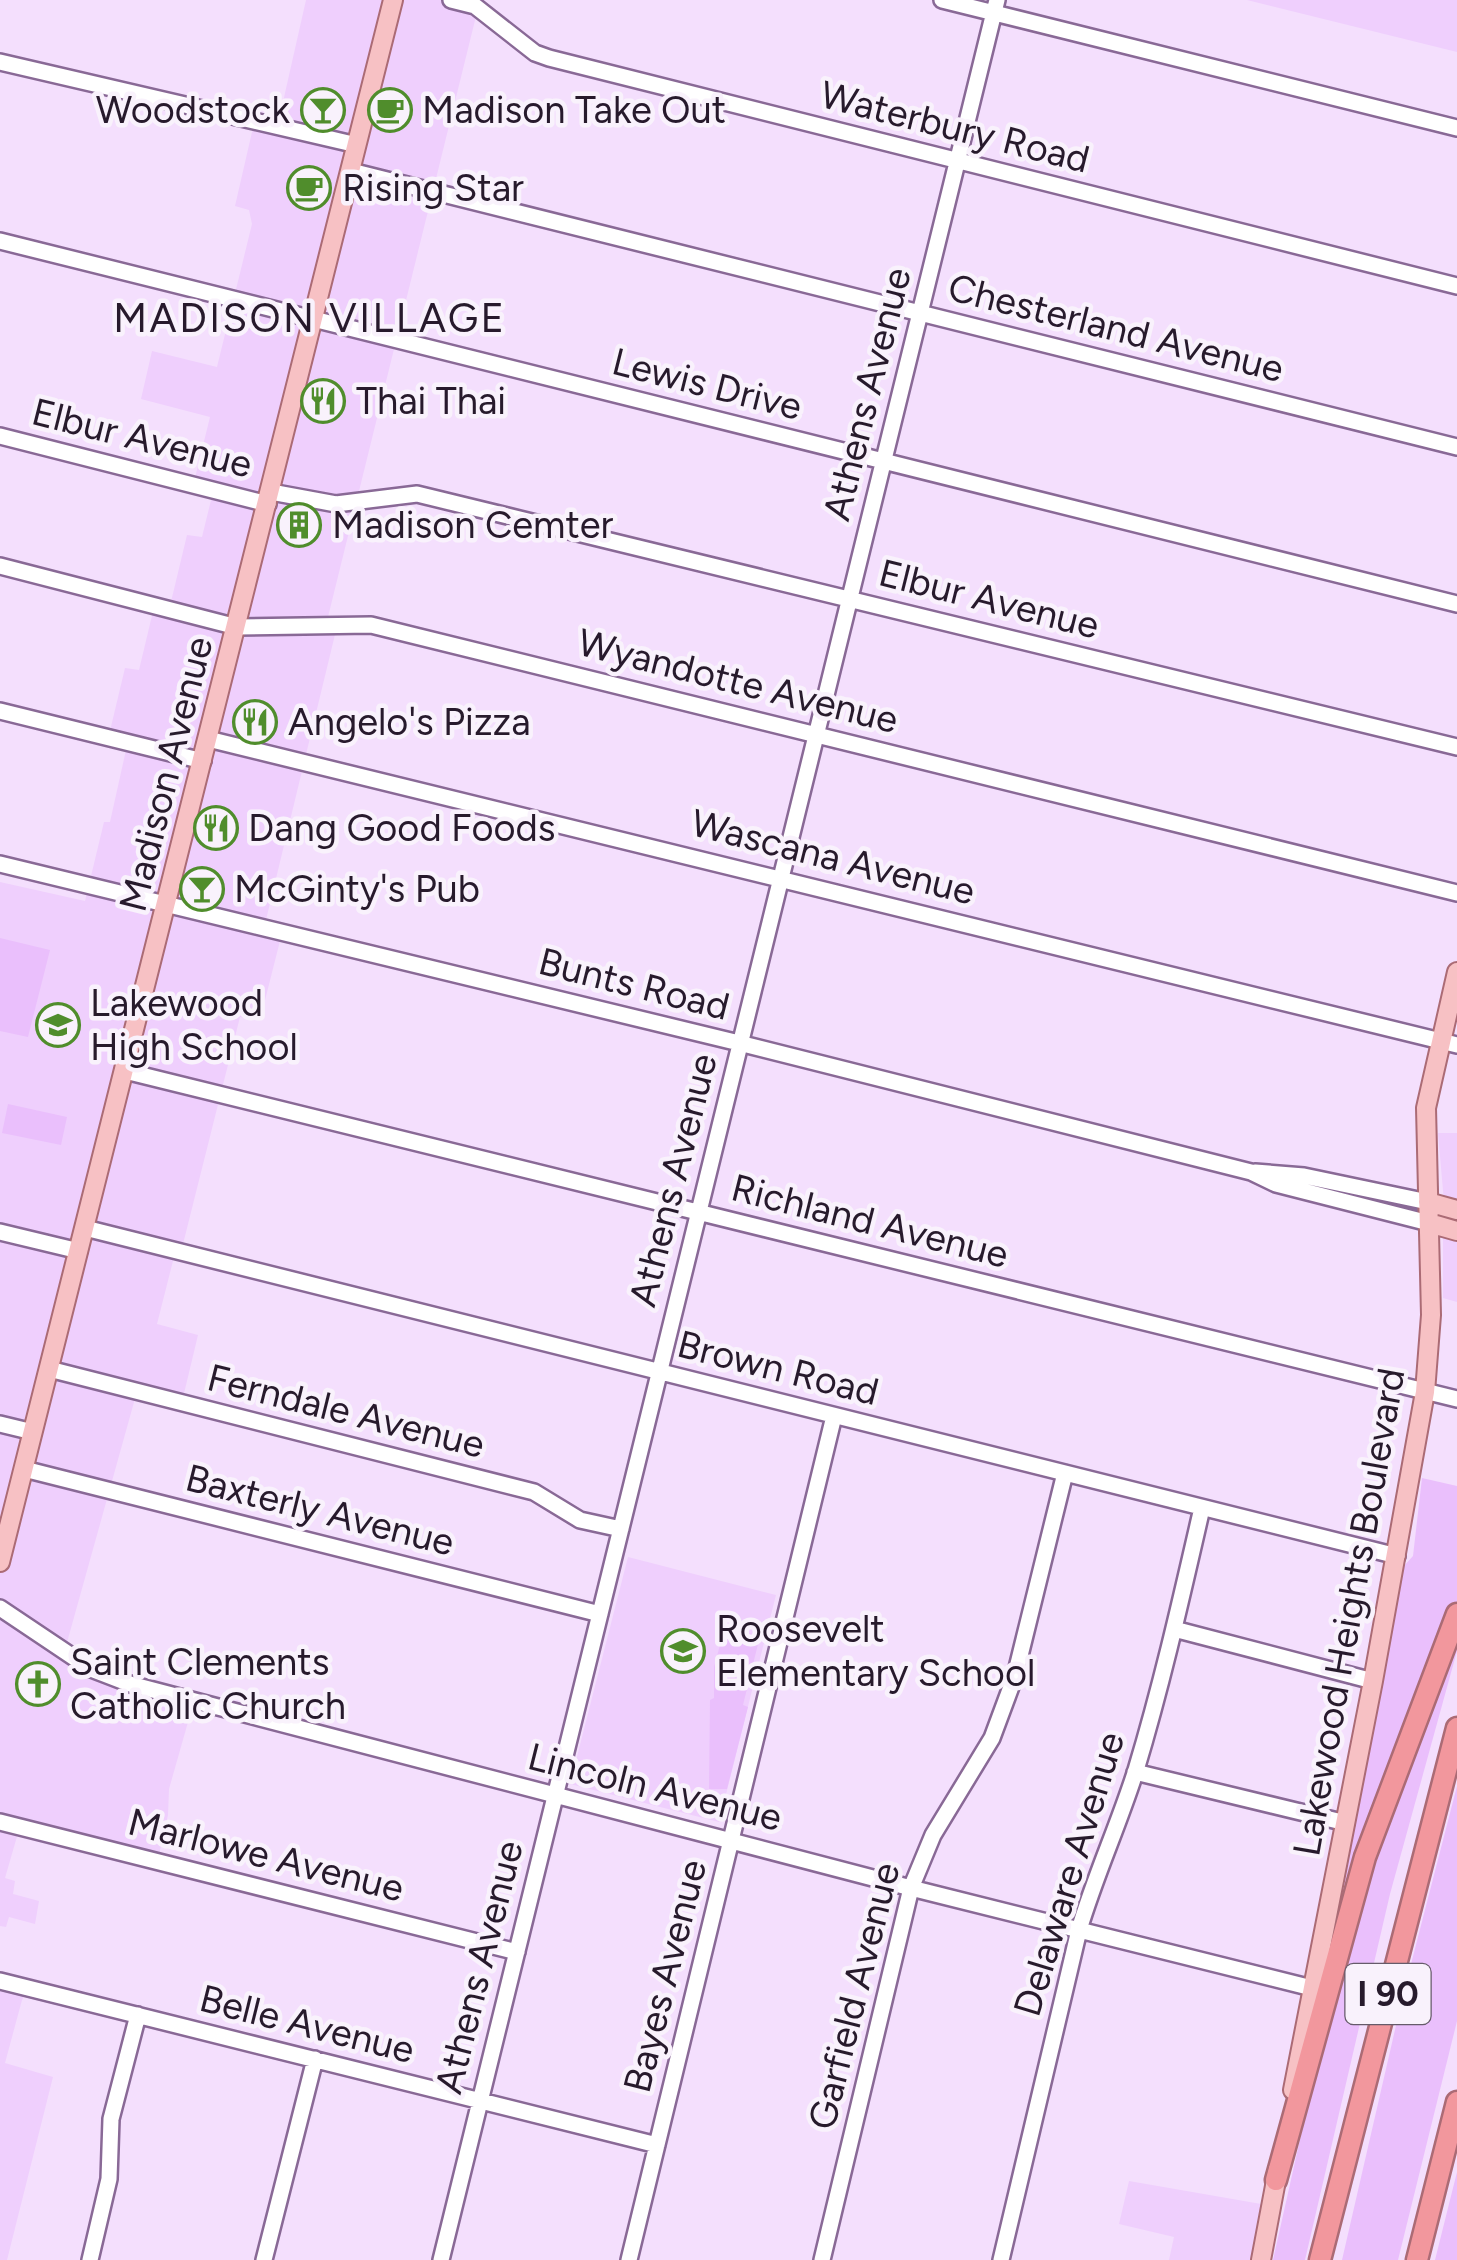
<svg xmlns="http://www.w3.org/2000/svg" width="1457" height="2260" font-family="Figtree,sans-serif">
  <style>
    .built { fill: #efcffd }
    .green { fill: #eabffc }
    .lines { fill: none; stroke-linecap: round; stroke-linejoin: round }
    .minor-casing { stroke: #896996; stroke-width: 20 }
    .major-casing { stroke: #ab6b75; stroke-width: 22 }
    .highway-casing { stroke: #ab6b75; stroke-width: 25 }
    .minor { stroke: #fff; stroke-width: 15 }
    .major { stroke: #f7c1c4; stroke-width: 18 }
    .highway { stroke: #f2979d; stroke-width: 20 }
    .labels { text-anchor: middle; stroke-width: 9; stroke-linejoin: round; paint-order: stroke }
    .shield { fill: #f9f2fc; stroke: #665b6a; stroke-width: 2.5 }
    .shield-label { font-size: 35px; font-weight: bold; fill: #271a2c }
    .poi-label { font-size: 38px; fill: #271a2c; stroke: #f9f2fc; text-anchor: start }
    .street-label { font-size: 38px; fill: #271a2c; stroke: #f9f2fc }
    .neighbourhood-label { font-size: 40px; letter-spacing: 2.5px; fill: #271a2c; stroke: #f9f2fc }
  </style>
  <rect width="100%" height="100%" fill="#f4dffd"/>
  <!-- built -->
  <path class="built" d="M306 0H480L328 617 339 618 265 924 283 929 260 1020 240 1017 184 1240 181 1250 176 1249 157 1324 198 1335 181 1406 136 1395 66 1646 96 1666 194 1701 169 1789 168 1815 156 1868 18 1833 5 1878 15 1881 13 1894 39 1901 35 1924 9 1917 6 1927 0 1926V882L85 901 104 822H110L128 741 109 735 125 668 139 670 155 603 170 606 187 535 202 537 214 488 194 482 210 417 141 399 152 351 217 367 252 224 249 210 235 206 255 119 278 124Z
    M1248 0H1457V52L1247 0Z
    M1438 1133H1457V1205L1444 1202Z
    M1443 1235 1457 1238V1302L1443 1298Z
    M628 1557 776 1595 719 1822 570 1784Z
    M0 1973 34 1979 22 2000 5 2063 53 2077 7 2260H0Z
    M1129 2181 1267 2205 1256 2260H1169L1174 2237 1119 2224Z"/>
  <!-- green -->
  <path class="green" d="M0 938 50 950 28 1037 0 1031Z
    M8 1104 67 1117 61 1145 2 1133Z
    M1422 1478 1457 1486V1601L1399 1745 1337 1933 1332 1932 1403 1567 1413 1556Z
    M725 1627 760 1636 743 1705 748 1707 727 1789H709L710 1700 714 1698V1667Z
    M1457 1634V1651L1390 1894 1305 2260H1273L1340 1961 1391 1802Z
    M1457 1786V2021L1398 2260H1342L1403 1995Z
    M1457 2172V2260H1435Z"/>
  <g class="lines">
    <!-- minor casing -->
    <g class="minor-casing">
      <path id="minor" d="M451 0 475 6 535 53 549 58 1457 286
        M942 0 1457 128
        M0 62 357 145
        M351 171 1457 447
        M0 241 1457 604
        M0 436 268 504
        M271 492 336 504 417 494 1457 747
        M0 566 237 627 371 625 1457 893
        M0 711 203 761
        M208 739 1457 1045
        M0 864 735 1042 1251 1172 1276 1184 1429 1223
        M125 1071 1457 1399
        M1255 1172 1304 1176 1428 1202
        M85 1228 1397 1556
        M0 1232 79 1251
        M49 1369 534 1492 580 1520 621 1529
        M0 1424 33 1432
        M24 1469 600 1614
        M0 1608 91 1669 130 1684 911 1888 1312 1988
        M1174 1629 1373 1681
        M1135 1772 1346 1823
        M0 1822 517 1952
        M0 1981 657 2145
        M90 2260 109 2179 111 2119 138 2015
        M264 2260 315 2059
        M441 2260 997 0
        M629 2260 834 1416
        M822 2260 911 1888 933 1835 992 1738 1015 1676 1065 1473
        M1001 2260 1079 1930C1095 1876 1119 1824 1136 1770 1162 1684 1182 1595 1202 1508"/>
    </g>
    <!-- major casing -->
    <g class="major-casing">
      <path id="major" d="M1428 1202 1457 1210
        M1429 1223 1457 1231
        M0 1562 393 0
        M1293 2090 1373 1681 1425 1392 1431 1315 1426 1108 1457 972
        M1261 2260 1278 2170"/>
    </g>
    <!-- highway casing -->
    <g class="highway-casing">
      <path id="highway" d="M1276 2180 1365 1857 1457 1614
        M1320 2260 1457 1728
        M1417 2260 1457 2102"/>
    </g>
    <!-- minor -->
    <use href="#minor" class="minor"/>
    <!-- major -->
    <use href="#major" class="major"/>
    <!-- highway -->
    <use href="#highway" class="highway"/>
  </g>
  <!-- icons -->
  <defs>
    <g id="bar-ring" transform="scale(2.25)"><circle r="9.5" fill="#f9f2fc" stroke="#508d2c" stroke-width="1.5"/><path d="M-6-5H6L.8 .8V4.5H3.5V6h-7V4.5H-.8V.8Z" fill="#508d2c"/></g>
    <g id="cafe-ring" transform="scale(2.25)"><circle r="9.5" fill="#f9f2fc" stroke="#508d2c" stroke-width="1.5"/><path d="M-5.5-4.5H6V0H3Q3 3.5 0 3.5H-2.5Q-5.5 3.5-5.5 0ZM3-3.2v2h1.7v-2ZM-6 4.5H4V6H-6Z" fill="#508d2c"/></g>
    <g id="restaurant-ring" transform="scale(2.25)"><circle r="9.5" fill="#f9f2fc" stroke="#508d2c" stroke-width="1.5"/><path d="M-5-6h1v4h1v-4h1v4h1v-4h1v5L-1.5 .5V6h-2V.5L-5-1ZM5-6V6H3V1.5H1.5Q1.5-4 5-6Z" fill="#508d2c"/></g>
    <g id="building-ring" transform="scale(2.25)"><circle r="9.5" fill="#f9f2fc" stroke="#508d2c" stroke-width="1.5"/><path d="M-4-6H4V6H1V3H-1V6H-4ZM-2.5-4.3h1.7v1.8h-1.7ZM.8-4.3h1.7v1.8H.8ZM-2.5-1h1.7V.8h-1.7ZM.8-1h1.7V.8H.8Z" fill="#508d2c"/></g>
    <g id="school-ring" transform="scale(2.25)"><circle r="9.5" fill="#f9f2fc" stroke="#508d2c" stroke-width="1.5"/><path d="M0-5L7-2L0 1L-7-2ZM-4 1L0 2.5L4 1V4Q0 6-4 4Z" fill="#508d2c"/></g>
    <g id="church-ring" transform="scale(2.25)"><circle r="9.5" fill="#f9f2fc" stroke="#508d2c" stroke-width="1.5"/><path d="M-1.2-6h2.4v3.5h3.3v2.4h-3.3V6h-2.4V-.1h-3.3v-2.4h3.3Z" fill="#508d2c"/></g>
  </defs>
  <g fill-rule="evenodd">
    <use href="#bar-ring" x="323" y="110"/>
    <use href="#cafe-ring" x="390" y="110"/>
    <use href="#cafe-ring" x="309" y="188"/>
    <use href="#restaurant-ring" x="323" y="401"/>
    <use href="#building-ring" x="299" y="525"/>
    <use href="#restaurant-ring" x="255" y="722"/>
    <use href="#restaurant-ring" x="216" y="828"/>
    <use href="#bar-ring" x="202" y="889"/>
    <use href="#school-ring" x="58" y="1025"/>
    <use href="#school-ring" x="683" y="1651"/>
    <use href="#church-ring" x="38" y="1684"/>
  </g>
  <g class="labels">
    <!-- shield labels -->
    <rect class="shield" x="1345.5" y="1964" width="85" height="60" rx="8"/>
    <g class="shield-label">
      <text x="1388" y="2006">I 90</text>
    </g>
    <!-- poi labels -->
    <g class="poi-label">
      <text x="290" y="123" text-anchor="end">Woodstock</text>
      <text x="422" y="123">Madison Take Out</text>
      <text x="342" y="201">Rising Star</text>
      <text x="356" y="414">Thai Thai</text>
      <text x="332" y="538">Madison Cemter</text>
      <text x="288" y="735">Angelo's Pizza</text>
      <text x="248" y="841">Dang Good Foods</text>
      <text x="234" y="902">McGinty's Pub</text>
      <text x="90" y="1016">Lakewood<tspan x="90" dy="44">High School</tspan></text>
      <text x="716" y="1642">Roosevelt<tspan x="716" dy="44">Elementary School</tspan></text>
      <text x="70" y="1675">Saint Clements<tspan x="70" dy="44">Catholic Church</tspan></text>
    </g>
    <!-- street labels -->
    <g class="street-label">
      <text transform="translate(955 127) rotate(14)" y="13">Waterbury Road</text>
      <text transform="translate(1116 328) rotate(14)" y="13">Chesterland Avenue</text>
      <text transform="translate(707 384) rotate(14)" y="13">Lewis Drive</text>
      <text transform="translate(867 394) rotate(-76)" y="13">Athens Avenue</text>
      <text transform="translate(142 438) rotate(14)" y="13">Elbur Avenue</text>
      <text transform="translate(989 599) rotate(14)" y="13">Elbur Avenue</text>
      <text transform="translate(738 681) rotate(14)" y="13">Wyandotte Avenue</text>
      <text transform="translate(166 774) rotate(-76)" y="13">Madison Avenue</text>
      <text transform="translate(833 857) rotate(14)" y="13">Wascana Avenue</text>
      <text transform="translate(634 984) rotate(14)" y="13">Bunts Road</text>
      <text transform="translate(673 1180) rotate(-76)" y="13">Athens Avenue</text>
      <text transform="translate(870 1221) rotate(14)" y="13">Richland Avenue</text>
      <text transform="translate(778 1368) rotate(14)" y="13">Brown Road</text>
      <text transform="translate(346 1411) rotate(14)" y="13">Ferndale Avenue</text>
      <text transform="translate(320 1510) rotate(14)" y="13">Baxterly Avenue</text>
      <text transform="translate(1349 1612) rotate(-80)" y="13">Lakewood Heights Boulevard</text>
      <text transform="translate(655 1787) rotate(14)" y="13">Lincoln Avenue</text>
      <text transform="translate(266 1855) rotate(14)" y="13">Marlowe Avenue</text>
      <text transform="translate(1069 1874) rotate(-73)" y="13">Delaware Avenue</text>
      <text transform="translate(479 1967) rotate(-76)" y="13">Athens Avenue</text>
      <text transform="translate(665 1976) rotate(-76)" y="13">Bayes Avenue</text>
      <text transform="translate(854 1996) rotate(-76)" y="13">Garfield Avenue</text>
      <text transform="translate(307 2024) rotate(14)" y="13">Belle Avenue</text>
    </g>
    <!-- neighbourhood labels -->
    <g class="neighbourhood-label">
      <text x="310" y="332">MADISON VILLAGE</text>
    </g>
  </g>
</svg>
